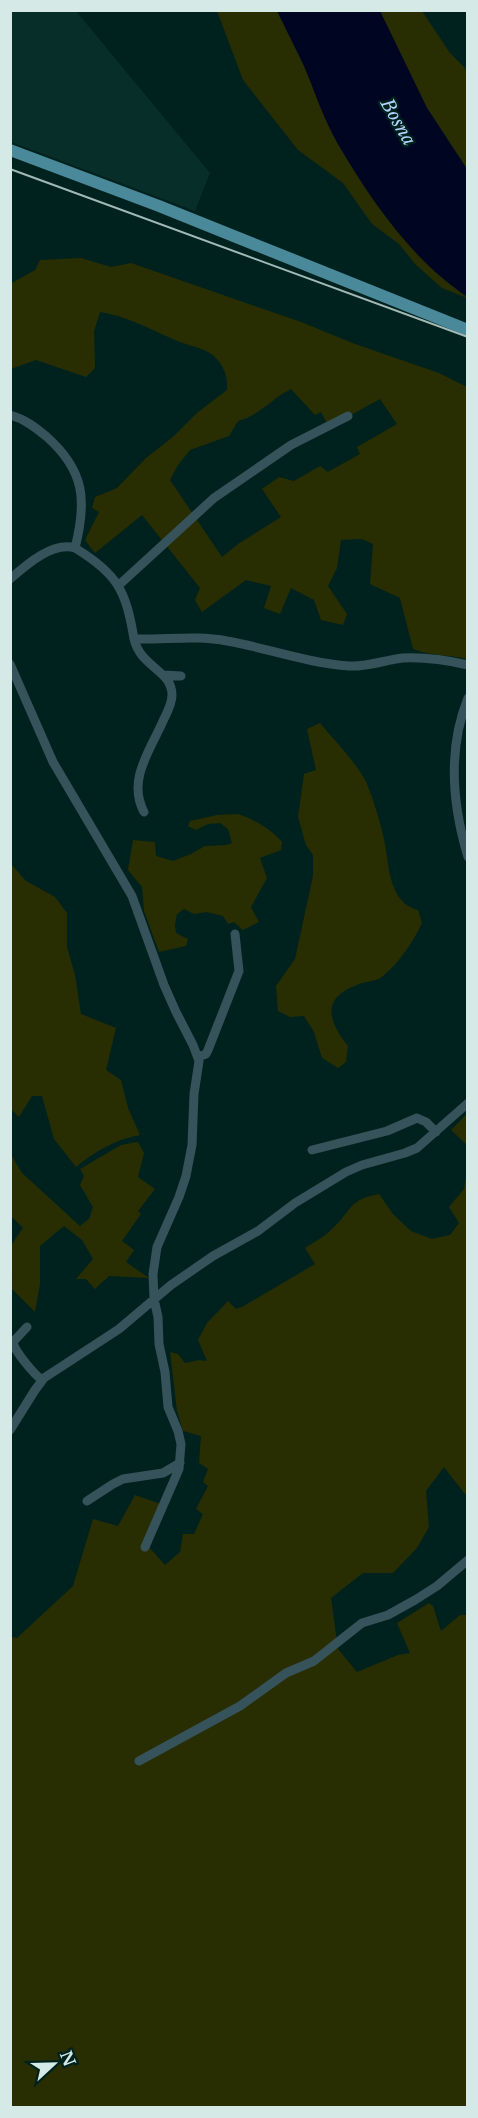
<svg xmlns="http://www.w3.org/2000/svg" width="478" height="2118" font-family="'Libre Baskerville',serif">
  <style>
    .built { fill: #072e29 }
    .green { fill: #282e01; fill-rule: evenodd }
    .water { fill: #000621 }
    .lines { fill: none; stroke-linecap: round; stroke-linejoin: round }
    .minor { stroke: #36525b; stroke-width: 9 }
    .major { stroke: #49899a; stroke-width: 12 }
    .rail { stroke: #a1b9b5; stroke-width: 2 }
    .labels { text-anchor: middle; stroke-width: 4.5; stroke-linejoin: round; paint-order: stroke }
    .water-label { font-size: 18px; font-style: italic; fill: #b2d5fd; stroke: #00221e }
  </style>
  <rect width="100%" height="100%" fill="#00221e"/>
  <!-- built -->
  <path class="built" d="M10 11H76L210 173 195 211 11 142Z"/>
  <!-- green -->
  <path class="green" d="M217 11H277L304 66 337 143 365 186 417 254 445 280 467 298 442 288 415 264 399 244 372 224 343 183 298 150 243 80Z
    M380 11H422L450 53 465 68 468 76 467 169 427 108Z
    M81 258 111 267 131 263 301 322 355 344 439 373 467 387V659C448 654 433 657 413 649L400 598 370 584 373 544 362 539 341 540 337 568 328 586 347 614 343 625 321 620 314 600 291 588 280 614 264 608 271 586 246 580 202 612 195 600 200 588 142 515 95 553 85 540 99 512 92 508 95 497 117 488 146 458 174 436 197 413 227 390C228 376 224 366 214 356 205 348 186 345 175 340 149 329 127 316 100 312L94 331 95 368 86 377 36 360 11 369 10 284 35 270 40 260ZM291 389 315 415 321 412 329 427 380 399 397 424 357 447 360 454 328 472 320 466 294 481 279 477 262 489 281 517 238 544 222 557 170 480 178 465 190 450 229 436 238 421C259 416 272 398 291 389Z
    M320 723C334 740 356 762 366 782 373 798 379 818 383 835 390 861 386 902 418 910L422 923C413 942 399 963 383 976 376 982 365 981 357 985 321 998 328 1021 348 1046L346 1062 338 1068 322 1058 314 1032 304 1016 290 1017 278 1011 276 986 295 959 313 876V855L306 845 298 817 304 774 316 770 307 729Z
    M238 814C255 820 270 828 282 842L281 850 260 858 267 878 251 907 259 922 243 930 234 922 228 924 223 916 207 912 194 914 184 909 177 914 175 925 176 933 188 939 186 946 159 952 144 911 142 887 128 870 133 840 155 842 156 856 173 861 191 854 205 846 226 845 232 843 228 829 220 823 208 824 196 830 188 826 190 821 217 815Z
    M11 864 26 881 55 897 67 913V947L75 975 81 1014 116 1028 106 1070 121 1080 128 1108 140 1135C116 1139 94 1152 76 1167L54 1139 42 1096H32L19 1117 11 1109Z
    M467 1114V1145L451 1130Z
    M138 1142 144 1153 138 1177 155 1189 138 1211 141 1214 122 1241 134 1250 126 1262 149 1278 109 1276 95 1289 86 1279H76L93 1259 82 1240 64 1226 40 1246V1284L35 1312 11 1288C15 1275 8 1263 11 1249 12 1242 19 1234 23 1228L11 1216 10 1153 22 1173 80 1226 89 1219 93 1207 80 1185 84 1176 80 1169 121 1145Z
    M467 1171V1494H465L444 1467 426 1491 429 1527 417 1548 393 1573H363L331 1598 338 1649 357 1672 398 1655 410 1653 397 1623 429 1603 433 1606 441 1631 460 1615H467V2107L11 2108V1637L17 1638 73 1586 93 1519 118 1526 135 1495 164 1505 148 1546 165 1565 180 1552 183 1534H194L203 1514 196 1509 208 1486 203 1482 208 1469 199 1463 201 1436 183 1431 177 1411 170 1352 178 1354 185 1363 199 1360 207 1361 198 1340 207 1323 228 1301 236 1309 242 1307 315 1264 305 1248C314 1242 324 1237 332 1229 353 1210 347 1200 379 1194L393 1214 411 1231 432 1239 450 1235 459 1223 449 1207 464 1189Z"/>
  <!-- water -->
  <path class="water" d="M277 11H380L427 108 467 169V296C414 263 369 198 338 144 324 120 315 93 305 68 296 49 286 29 277 11Z"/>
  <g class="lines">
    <!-- minor -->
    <path class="minor" d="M10 415C25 419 36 428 47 437 85 471 87 501 75 548 118 574 126 591 134 639 165 640 197 635 227 641 267 648 307 663 349 666 368 667 385 660 403 658 426 657 446 660 468 665
      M10 579C26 565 53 541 75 548
      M119 585 214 498 291 445 348 416
      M134 639C141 668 172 670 172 695 172 704 167 713 163 721 150 751 127 780 144 812
      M10 664 53 762 132 896 164 985 176 1012 193 1045 199 1061 194 1094 192 1145 186 1176 179 1197 157 1247 153 1274 154 1299 158 1317 159 1344 165 1372 168 1407 178 1431 181 1444 179 1469 145 1547
      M164 675 181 676
      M468 698C447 750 452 804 468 857
      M198 1057 206 1054 208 1050 239 971 235 934
      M312 1150 387 1131 417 1118 426 1122 436 1132
      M27 1327 13 1342C14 1351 35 1375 42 1380
      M10 1430 35 1390 44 1378 119 1329 171 1285 213 1256 258 1231 295 1203 346 1172 362 1165 405 1153 417 1148 468 1103
      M87 1501 113 1484 123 1479 163 1473 180 1463
      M139 1761 240 1706 286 1673 314 1661 362 1623 388 1615 415 1600 437 1586 468 1560"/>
    <!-- major -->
    <path class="major" d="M10 150 159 206 468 330"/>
    <!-- rail -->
    <path class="rail" d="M10 169 468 337"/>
  </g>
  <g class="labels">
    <!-- water labels -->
    <g class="water-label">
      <text transform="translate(398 122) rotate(60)" y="6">Bosna</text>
    </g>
  </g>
  <!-- border -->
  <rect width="478" height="2118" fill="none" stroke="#d5eae6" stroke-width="24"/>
  <!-- north arrow -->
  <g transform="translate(54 2064) rotate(68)" stroke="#00221e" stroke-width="4.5" paint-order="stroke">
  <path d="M0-4.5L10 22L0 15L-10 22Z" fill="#d5eae6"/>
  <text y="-9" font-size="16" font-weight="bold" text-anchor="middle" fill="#d5eae6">N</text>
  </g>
</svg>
